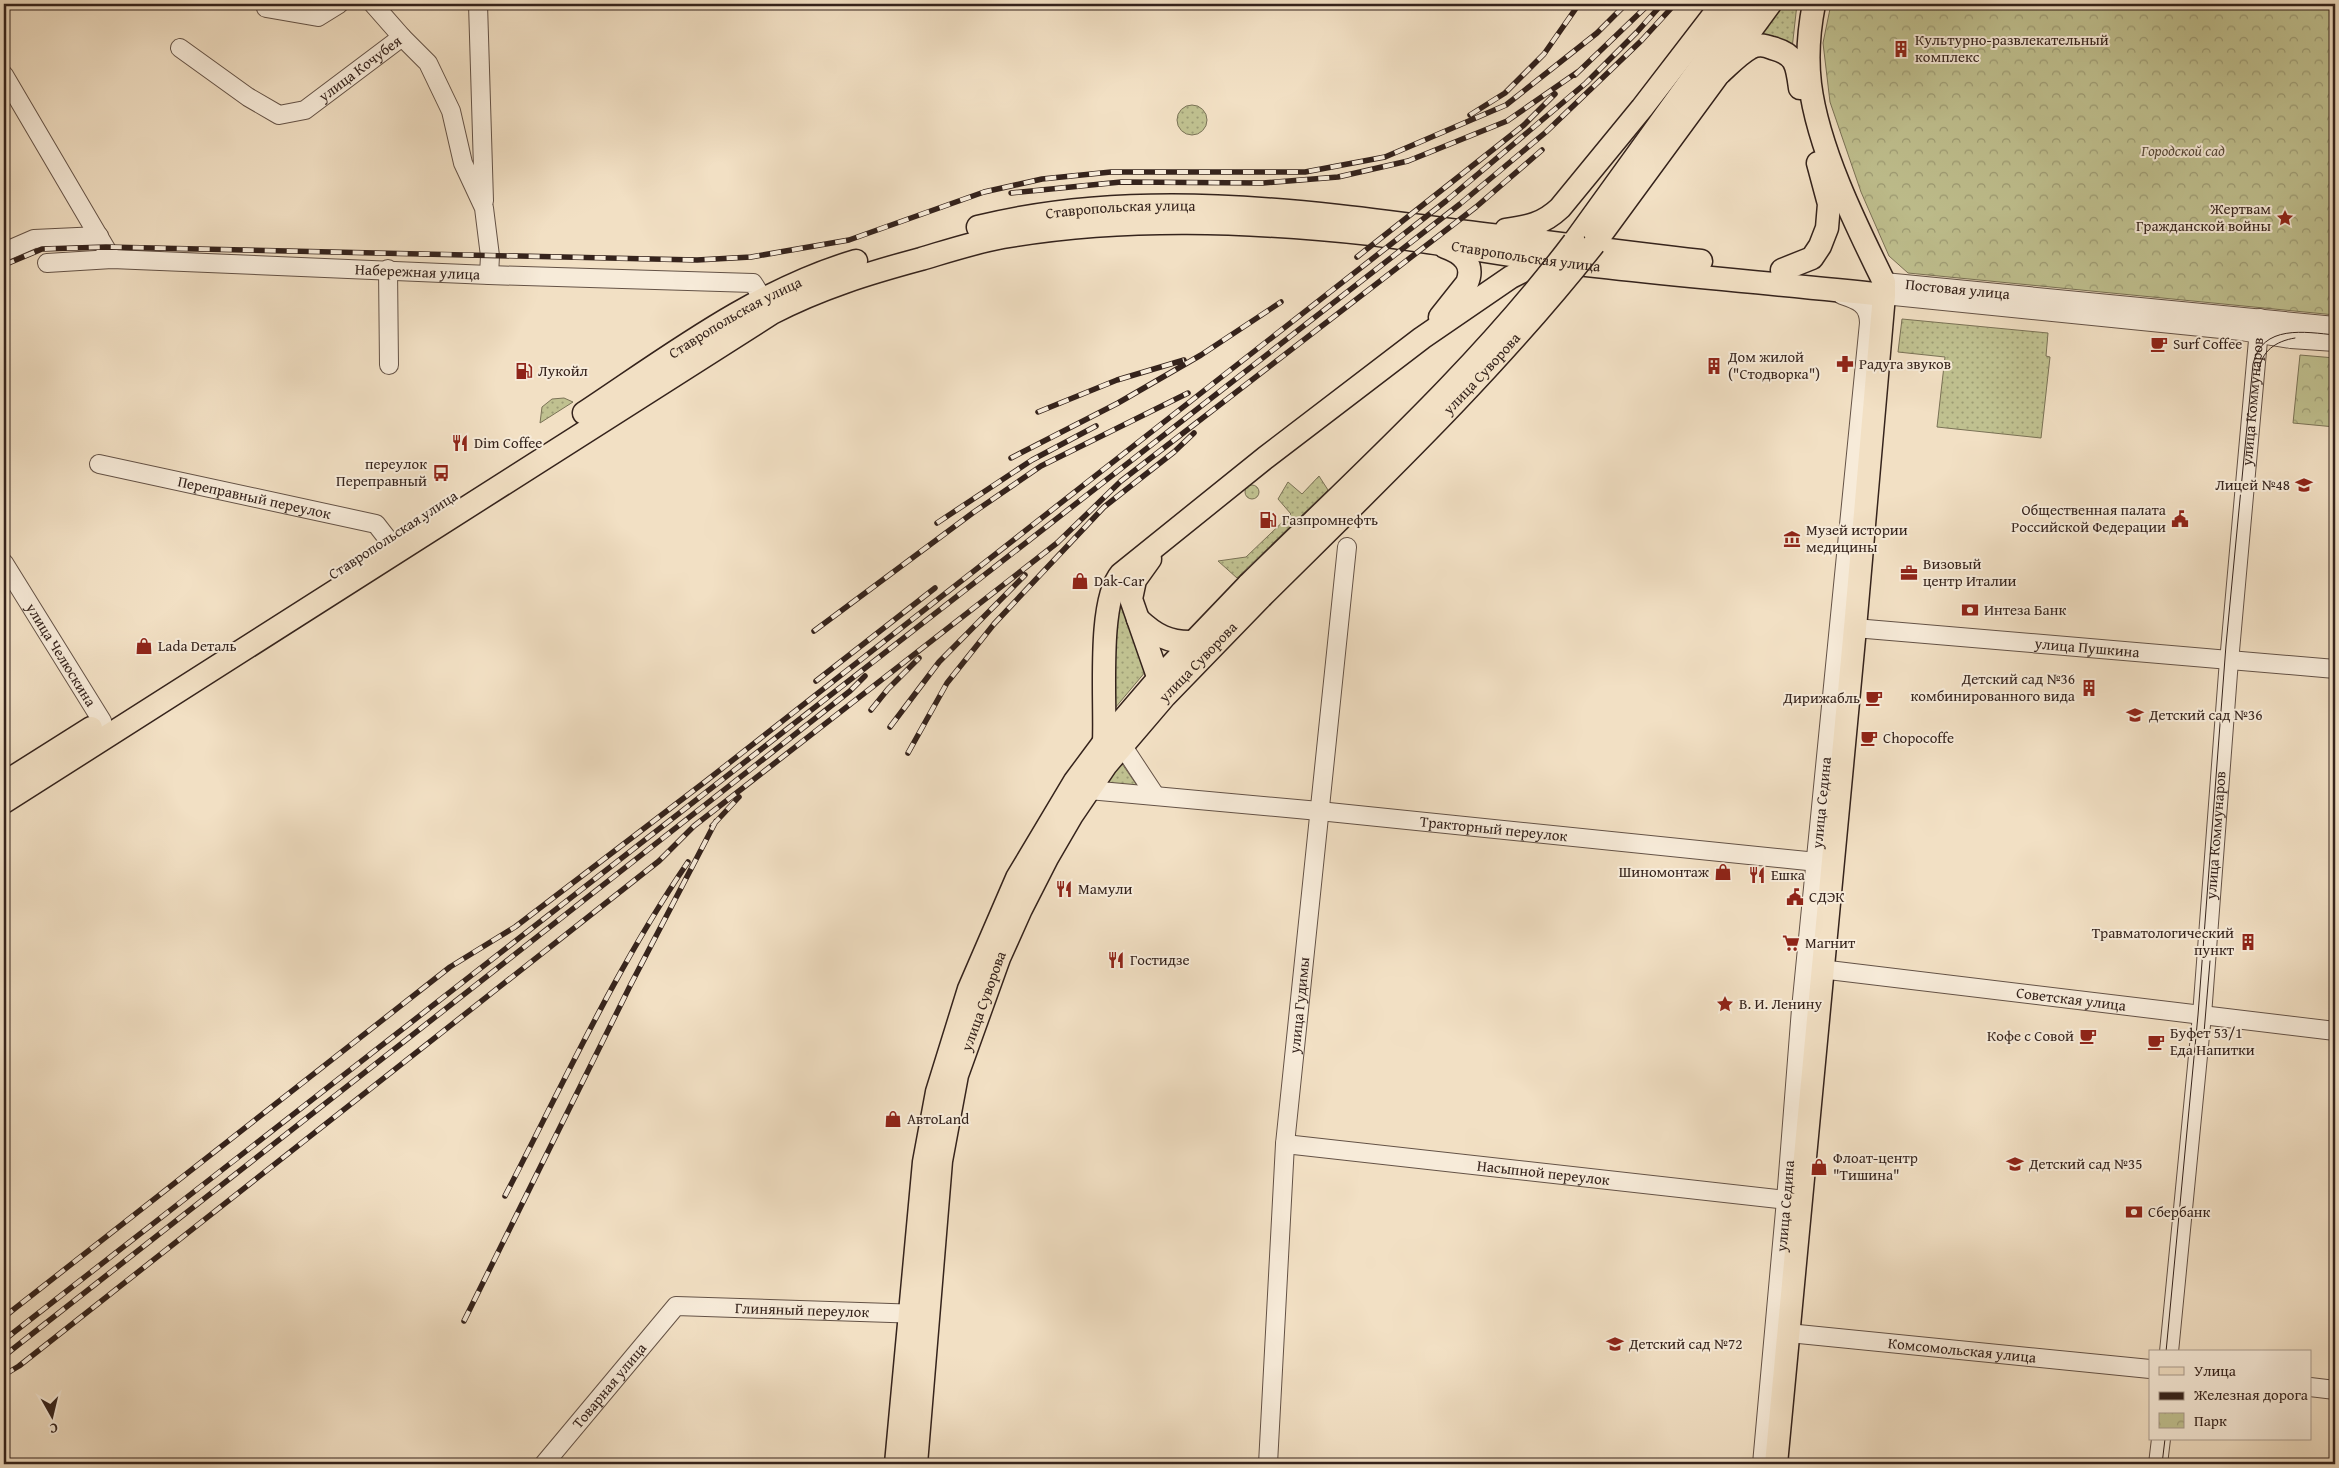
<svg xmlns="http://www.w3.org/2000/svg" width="2339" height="1468" font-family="'Gentium Book Plus',serif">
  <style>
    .grass { fill: url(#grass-dots); stroke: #7a7256 }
    .park { fill: url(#park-crowns); stroke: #7a7256 }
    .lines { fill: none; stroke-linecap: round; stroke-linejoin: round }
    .minor-casing { stroke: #645246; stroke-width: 20 }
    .major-casing { stroke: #35231c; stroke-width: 25 }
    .minor { stroke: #f7ebd9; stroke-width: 18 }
    .major { stroke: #f2e0c4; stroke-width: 22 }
    .tram { stroke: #35231c; stroke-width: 1 }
    .rail-casing { stroke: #35231c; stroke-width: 5.5 }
    .rail { stroke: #f7ebd9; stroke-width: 4; stroke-dasharray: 11; stroke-linecap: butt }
    .major-bridge-casing { stroke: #35231c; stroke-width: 25; stroke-linecap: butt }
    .major-bridge { stroke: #f2e0c4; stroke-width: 22 }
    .labels { text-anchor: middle; stroke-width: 4; stroke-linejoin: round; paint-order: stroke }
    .poi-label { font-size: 15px; fill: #35231c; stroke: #f7ebd9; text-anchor: start }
    .street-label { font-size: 15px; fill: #35231c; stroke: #f7ebd9 }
    .park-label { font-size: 15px; font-style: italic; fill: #584a39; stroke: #f7ebd9 }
  </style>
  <defs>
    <pattern id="grass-dots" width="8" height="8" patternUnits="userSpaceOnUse" patternTransform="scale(1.25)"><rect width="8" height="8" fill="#c0c190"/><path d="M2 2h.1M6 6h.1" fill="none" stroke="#9d9c75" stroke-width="1.8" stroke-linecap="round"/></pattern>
    <pattern id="park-crowns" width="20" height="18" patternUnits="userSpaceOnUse" patternTransform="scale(1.25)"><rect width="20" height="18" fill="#c0c190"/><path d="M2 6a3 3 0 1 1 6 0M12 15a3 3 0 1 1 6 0" fill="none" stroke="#9d9c75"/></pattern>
  </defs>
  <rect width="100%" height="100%" fill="#f2e0c4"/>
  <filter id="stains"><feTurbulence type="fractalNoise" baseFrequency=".004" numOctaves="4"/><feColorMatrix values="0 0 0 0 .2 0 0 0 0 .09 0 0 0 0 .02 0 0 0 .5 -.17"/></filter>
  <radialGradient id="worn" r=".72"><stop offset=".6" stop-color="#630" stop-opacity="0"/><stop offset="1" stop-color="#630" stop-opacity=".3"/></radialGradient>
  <!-- grass -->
  <path class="grass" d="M1780 4H1797L1792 49 1754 40Z
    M1177 120a15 15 0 1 1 30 0a15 15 0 1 1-30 0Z
    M1902 319 2048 333 2046 356 2050 357 2041 438 1937 427 1945 357 1898 352Z
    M564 398 573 402 540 423 542 407 552 399Z
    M1319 476 1328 490 1237 578 1218 561 1246 557 1291 514 1278 499 1288 482 1302 494Z
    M1245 492a7 7 0 1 1 14 0a7 7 0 1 1-14 0Z
    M1116 603C1130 610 1141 656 1146 671L1115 708Z
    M1118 758 1138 787 1102 782Z"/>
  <!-- park -->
  <path class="park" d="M1831 4H2335V315L1908 273 1889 256 1861 192 1830 102 1823 43Z
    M2300 355 2335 358V427L2293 423Z"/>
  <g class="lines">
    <!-- minor casing -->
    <g class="minor-casing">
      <g id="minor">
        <path d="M373 4 402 37"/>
        <path d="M478 4 484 201"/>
        <path d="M266 8 318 17 339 4"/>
        <path id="s1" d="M180 48 248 97 279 115 305 110 402 37 428 63 451 111 463 163 484 208 490 256 489 275"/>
        <path d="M4 75 112 259"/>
        <path d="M4 252 34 239 99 236"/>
        <path id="s2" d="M47 263 112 259 489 275 753 283 770 310"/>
        <path d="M388 269 389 365"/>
        <path id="s3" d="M1884 282 2335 326"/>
        <path d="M1884 295 2241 331 2291 339 2335 342"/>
        <path id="s4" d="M99 464 376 524 397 551"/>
        <path id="s5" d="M4 563 102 721"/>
        <path id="s6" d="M1843 627 2335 669"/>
        <path d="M1122 745 1155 795"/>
        <path id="s7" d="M1081 785 1089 790 1319 811 1827 863"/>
        <path id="s8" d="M1812 968 2335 1031"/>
        <path id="s9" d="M1285 1144 1796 1201"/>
        <path id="s10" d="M1778 1332 2150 1369"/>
        <path id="s11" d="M2169 1352 2202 1015 2228 673 2260 318"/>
        <path d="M2310 1387 2335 1390"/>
        <path id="s12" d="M544 1464 676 1306 921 1314"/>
        <path id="s13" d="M1268 1464 1285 1144 1347 547"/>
        <path id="s14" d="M1762 1464 1786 1200 1801 1009 1869 323C1869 304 1857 300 1842 295"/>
        <path d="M2158 1464 2161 1439"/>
      </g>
    </g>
    <!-- major casing -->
    <g class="major-casing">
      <g id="major">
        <path d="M1720 73C1729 65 1739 54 1750 48 1758 44 1764 45 1772 48 1796 54 1797 65 1800 88"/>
        <path id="s15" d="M978 227C1135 188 1300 210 1458 231 1539 241 1620 252 1701 261"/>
        <path d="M1506 230C1528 227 1543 224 1560 208L1642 108 1722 4"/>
        <path d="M1574 242 1746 4"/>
        <path d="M1594 244 1770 4"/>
        <path d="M1782 270 1812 258 1820 246 1827 228 1829 204 1818 163"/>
        <path d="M1440 317 1467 283C1475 264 1462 253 1445 247"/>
        <path id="s16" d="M584 413C670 356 755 291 856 261"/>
        <path d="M1150 559 1135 580 1131 599 1163 691"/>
        <path d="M1138 619C1155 635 1169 643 1193 642"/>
        <path d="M1104 742C1106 702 1097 602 1121 574L1265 458 1422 338 1511 277 1545 260"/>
        <path d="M4 783 91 728"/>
        <path id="s17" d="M4 802 772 313C820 288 869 273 921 259 948 251 975 242 1003 237 1125 216 1249 221 1371 234 1429 241 1487 252 1545 260 1657 274 1771 283 1884 295"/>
        <path d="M896 1464 924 1162 937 1092 969 989 1017 878 1075 781 1104 742 1159 678 1249 584"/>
        <path id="s18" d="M916 1464 941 1161 957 1075 999 958 1021 909 1047 858 1072 815 1106 765 1165 696 1261 597"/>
        <path d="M1776 1464 1855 628 1884 295V282C1855 223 1818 148 1810 84 1807 59 1809 29 1814 4"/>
      </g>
    </g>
    <!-- minor -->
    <use href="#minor" class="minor"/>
    <!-- major -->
    <use href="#major" class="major"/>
    <!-- tram -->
    <path class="tram" d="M2259 371C2261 351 2276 341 2295 338
      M2204 1033 2210 961
      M2166 1352 2198 1015 2226 645 2253 364C2262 324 2305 332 2335 335
      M2162 1464 2165 1439"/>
    <!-- rail casing -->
    <g class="rail-casing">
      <path id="rail" d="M1575 75 1649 4
        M1470 115 1505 93 1544 54 1579 4
        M1011 193 1121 182 1263 183 1338 177 1408 161 1507 121 1579 71
        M1357 257 1524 125 1555 94
        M4 265 42 249 106 247 697 260 751 257 849 240 984 192 1042 179 1111 172H1305L1385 157 1506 105 1597 33 1626 4
        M1038 412 1117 380 1184 360
        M1011 458 1118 403 1201 355 1281 302
        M937 523 1032 460 1096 426
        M814 631 974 512 1041 466 1188 393
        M816 681 935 588
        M871 710 888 689 919 658
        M890 727 939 662 1025 575
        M908 753 947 683 994 624 1104 507 1174 452 1194 433
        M712 826 739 797
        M505 1196C563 1084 617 966 688 862
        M4 1317 450 967 515 927 706 781 1446 201 1586 83 1637 32 1662 4
        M464 1321 631 984 716 821
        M4 1340 1460 204 1546 132 1642 40 1675 4
        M4 1356 850 691 865 676
        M4 1375 19 1366 659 861 694 826 1057 543 1121 481 1476 207 1542 150"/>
    </g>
    <!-- rail -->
    <use href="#rail" class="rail"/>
    <!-- major-bridge casing -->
    <g class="major-bridge-casing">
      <g id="major-bridge">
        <path d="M1249 584C1361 474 1479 368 1574 242"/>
        <path id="s19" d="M1261 597C1376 483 1493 372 1594 244"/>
      </g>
    </g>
    <!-- major-bridge -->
    <use href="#major-bridge" class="major-bridge"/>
  </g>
  <!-- icons -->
  <defs>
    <g id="building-bare" transform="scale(1.35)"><path d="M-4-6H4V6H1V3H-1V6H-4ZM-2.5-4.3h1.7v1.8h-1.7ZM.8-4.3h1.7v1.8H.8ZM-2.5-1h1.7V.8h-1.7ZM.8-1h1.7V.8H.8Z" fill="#8f2418" stroke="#f7ebd9" stroke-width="2.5" paint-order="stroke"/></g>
    <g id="sight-bare" transform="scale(1.35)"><path d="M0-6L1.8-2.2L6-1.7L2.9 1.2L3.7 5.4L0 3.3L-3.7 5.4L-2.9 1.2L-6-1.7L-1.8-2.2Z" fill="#8f2418" stroke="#f7ebd9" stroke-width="2.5" paint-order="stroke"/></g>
    <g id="cafe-bare" transform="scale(1.35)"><path d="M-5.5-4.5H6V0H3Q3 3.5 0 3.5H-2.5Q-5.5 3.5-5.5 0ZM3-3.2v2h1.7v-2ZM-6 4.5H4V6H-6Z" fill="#8f2418" stroke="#f7ebd9" stroke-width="2.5" paint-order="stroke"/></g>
    <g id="pharmacy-bare" transform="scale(1.35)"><path d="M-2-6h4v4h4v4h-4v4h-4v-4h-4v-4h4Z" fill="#8f2418" stroke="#f7ebd9" stroke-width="2.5" paint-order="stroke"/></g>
    <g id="fuel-bare" transform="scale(1.35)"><path d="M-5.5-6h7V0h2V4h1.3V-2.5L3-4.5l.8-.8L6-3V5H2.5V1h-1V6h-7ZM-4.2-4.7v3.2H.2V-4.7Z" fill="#8f2418" stroke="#f7ebd9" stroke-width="2.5" paint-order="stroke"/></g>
    <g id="restaurant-bare" transform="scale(1.35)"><path d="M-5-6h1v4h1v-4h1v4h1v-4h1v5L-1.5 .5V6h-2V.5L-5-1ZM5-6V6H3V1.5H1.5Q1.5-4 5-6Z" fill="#8f2418" stroke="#f7ebd9" stroke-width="2.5" paint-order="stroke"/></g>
    <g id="bus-bare" transform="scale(1.35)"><path d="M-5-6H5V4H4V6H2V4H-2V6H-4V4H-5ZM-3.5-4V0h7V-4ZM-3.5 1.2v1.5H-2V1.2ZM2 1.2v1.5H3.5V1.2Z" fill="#8f2418" stroke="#f7ebd9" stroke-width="2.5" paint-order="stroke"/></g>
    <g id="school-bare" transform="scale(1.35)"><path d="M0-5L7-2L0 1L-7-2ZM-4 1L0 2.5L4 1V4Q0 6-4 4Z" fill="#8f2418" stroke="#f7ebd9" stroke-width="2.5" paint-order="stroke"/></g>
    <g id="civic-bare" transform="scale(1.35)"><path d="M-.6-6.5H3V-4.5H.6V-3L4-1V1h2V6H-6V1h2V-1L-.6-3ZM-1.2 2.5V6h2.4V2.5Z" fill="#8f2418" stroke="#f7ebd9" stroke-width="2.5" paint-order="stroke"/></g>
    <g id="museum-bare" transform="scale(1.35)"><path d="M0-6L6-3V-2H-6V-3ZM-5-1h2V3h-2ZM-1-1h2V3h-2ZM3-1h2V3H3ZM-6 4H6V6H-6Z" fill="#8f2418" stroke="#f7ebd9" stroke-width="2.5" paint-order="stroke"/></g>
    <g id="office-bare" transform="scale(1.35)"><path d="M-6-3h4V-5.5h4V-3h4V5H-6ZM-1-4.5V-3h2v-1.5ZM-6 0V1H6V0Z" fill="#8f2418" stroke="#f7ebd9" stroke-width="2.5" paint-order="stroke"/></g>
    <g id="shop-bare" transform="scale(1.35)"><path d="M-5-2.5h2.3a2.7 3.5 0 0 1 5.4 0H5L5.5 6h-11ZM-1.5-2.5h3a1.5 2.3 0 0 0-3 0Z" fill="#8f2418" stroke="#f7ebd9" stroke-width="2.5" paint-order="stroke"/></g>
    <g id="bank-bare" transform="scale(1.35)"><path d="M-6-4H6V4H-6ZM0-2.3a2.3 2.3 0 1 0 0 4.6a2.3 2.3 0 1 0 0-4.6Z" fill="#8f2418" stroke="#f7ebd9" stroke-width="2.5" paint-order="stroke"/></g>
    <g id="supermarket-bare" transform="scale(1.35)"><path d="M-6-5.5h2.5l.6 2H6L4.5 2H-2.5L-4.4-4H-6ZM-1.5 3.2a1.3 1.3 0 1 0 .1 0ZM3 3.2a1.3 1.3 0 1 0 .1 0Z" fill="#8f2418" stroke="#f7ebd9" stroke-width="2.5" paint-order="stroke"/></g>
  </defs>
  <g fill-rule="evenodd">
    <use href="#building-bare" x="1901" y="49"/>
    <use href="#sight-bare" x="2285" y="218"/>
    <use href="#cafe-bare" x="2159" y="344"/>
    <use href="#pharmacy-bare" x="1845" y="364"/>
    <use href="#building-bare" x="1714" y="366"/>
    <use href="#fuel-bare" x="524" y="371"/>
    <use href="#restaurant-bare" x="460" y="443"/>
    <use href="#bus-bare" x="441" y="473"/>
    <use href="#school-bare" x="2304" y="485"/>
    <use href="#civic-bare" x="2180" y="519"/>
    <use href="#fuel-bare" x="1268" y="520"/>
    <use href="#museum-bare" x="1792" y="539"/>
    <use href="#office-bare" x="1909" y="573"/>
    <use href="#shop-bare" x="1080" y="581"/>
    <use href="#bank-bare" x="1970" y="610"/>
    <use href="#shop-bare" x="144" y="646"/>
    <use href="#building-bare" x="2089" y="688"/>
    <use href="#cafe-bare" x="1874" y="698"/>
    <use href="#school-bare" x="2135" y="715"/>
    <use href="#cafe-bare" x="1869" y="738"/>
    <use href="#shop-bare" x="1723" y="872"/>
    <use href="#restaurant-bare" x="1757" y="875"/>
    <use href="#restaurant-bare" x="1064" y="889"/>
    <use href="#civic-bare" x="1795" y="897"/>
    <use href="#building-bare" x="2248" y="942"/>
    <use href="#supermarket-bare" x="1791" y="943"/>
    <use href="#restaurant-bare" x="1116" y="960"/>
    <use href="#sight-bare" x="1725" y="1004"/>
    <use href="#cafe-bare" x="2088" y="1036"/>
    <use href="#cafe-bare" x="2156" y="1042"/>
    <use href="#shop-bare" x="893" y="1119"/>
    <use href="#school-bare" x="2015" y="1164"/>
    <use href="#shop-bare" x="1819" y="1167"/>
    <use href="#bank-bare" x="2134" y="1212"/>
    <use href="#school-bare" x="1615" y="1344"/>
  </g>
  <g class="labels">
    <!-- poi labels -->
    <g class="poi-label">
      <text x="1915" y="45">Культурно-развлекательный<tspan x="1915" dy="17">комплекс</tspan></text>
      <text x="2271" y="214" text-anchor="end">Жертвам<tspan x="2271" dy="17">Гражданской войны</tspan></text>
      <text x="2173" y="349">Surf Coffee</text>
      <text x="1728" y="362">Дом жилой<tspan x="1728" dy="17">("Стодворка")</tspan></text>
      <text x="1859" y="369">Радуга звуков</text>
      <text x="538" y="376">Лукойл</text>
      <text x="474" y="448">Dim Coffee</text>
      <text x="427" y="469" text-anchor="end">переулок<tspan x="427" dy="17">Переправный</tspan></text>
      <text x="2290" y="490" text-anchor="end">Лицей №48</text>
      <text x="2166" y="515" text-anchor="end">Общественная палата<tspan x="2166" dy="17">Российской Федерации</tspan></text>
      <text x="1282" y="525">Газпромнефть</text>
      <text x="1806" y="535">Музей истории<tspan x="1806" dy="17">медицины</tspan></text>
      <text x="1923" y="569">Визовый<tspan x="1923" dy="17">центр Италии</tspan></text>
      <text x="1094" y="586">Dak-Car</text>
      <text x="1984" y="615">Интеза Банк</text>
      <text x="158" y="651">Lada Dеталь</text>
      <text x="2075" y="684" text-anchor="end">Детский сад №36<tspan x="2075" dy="17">комбинированного вида</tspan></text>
      <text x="1860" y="703" text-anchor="end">Дирижабль</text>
      <text x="2149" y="720">Детский сад №36</text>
      <text x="1883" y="743">Chopocoffe</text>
      <text x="1709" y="877" text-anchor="end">Шиномонтаж</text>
      <text x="1771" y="880">Ешка</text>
      <text x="1078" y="894">Мамули</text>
      <text x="1809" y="902">СДЭК</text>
      <text x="2234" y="938" text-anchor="end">Травматологический<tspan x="2234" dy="17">пункт</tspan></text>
      <text x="1805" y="948">Магнит</text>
      <text x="1130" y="965">Гостидзе</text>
      <text x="1739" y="1009">В. И. Ленину</text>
      <text x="2170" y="1038">Буфет 53/1<tspan x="2170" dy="17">Еда Напитки</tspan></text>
      <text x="2074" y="1041" text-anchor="end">Кофе с Совой</text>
      <text x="907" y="1124">АвтоLand</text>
      <text x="1833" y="1163">Флоат-центр<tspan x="1833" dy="17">"Тишина"</tspan></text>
      <text x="2029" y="1169">Детский сад №35</text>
      <text x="2148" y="1217">Сбербанк</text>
      <text x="1629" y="1349">Детский сад №72</text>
    </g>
    <!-- street labels -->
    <g class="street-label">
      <text dy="5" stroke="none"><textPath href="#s1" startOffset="215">улица Кочубея</textPath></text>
      <text dy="5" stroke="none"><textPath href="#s15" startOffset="144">Ставропольская улица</textPath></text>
      <text dy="5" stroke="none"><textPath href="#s17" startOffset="1680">Ставропольская улица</textPath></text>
      <text dy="5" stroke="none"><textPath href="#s2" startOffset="371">Набережная улица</textPath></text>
      <text dy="5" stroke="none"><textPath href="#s3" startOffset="74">Постовая улица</textPath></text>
      <text dy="5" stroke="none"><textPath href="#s16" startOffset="179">Ставропольская улица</textPath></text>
      <text dy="5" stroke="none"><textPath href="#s19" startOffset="314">улица Суворова</textPath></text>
      <text dy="5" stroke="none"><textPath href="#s11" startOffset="954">улица Коммунаров</textPath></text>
      <text dy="5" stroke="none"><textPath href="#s4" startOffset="159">Переправный переулок</textPath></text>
      <text transform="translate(393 535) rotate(-33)" y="5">Ставропольская улица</text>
      <text dy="5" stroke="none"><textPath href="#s6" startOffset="245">улица Пушкина</textPath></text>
      <text dy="5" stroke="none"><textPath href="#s5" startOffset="108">улица Челюскина</textPath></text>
      <text dy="5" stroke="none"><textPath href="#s18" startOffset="875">улица Суворова</textPath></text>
      <text dy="5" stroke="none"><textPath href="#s14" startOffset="664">улица Седина</textPath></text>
      <text dy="5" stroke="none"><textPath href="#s7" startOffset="416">Тракторный переулок</textPath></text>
      <text dy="5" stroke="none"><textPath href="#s11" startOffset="519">улица Коммунаров</textPath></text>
      <text dy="5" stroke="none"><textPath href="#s8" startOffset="261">Советская улица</textPath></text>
      <text dy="5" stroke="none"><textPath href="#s18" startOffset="470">улица Суворова</textPath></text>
      <text dy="5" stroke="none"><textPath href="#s13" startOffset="460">улица Гудимы</textPath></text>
      <text dy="5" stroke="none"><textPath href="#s9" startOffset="260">Насыпной переулок</textPath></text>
      <text dy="5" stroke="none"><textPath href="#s14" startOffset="259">улица Седина</textPath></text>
      <text dy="5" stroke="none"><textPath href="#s12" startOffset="332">Глиняный переулок</textPath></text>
      <text dy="5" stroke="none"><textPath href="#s10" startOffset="185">Комсомольская улица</textPath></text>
      <text dy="5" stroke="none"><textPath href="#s12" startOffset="102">Товарная улица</textPath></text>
    </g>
    <!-- park labels -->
    <g class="park-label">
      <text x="2183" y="156">Городской сад</text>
    </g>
  </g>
  <!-- margin -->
  <rect width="2339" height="1468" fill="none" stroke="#f2e0c4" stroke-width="20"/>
  <rect x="5" y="5" width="2329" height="1458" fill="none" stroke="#35231c" stroke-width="2.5"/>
  <rect x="10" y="10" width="2319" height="1448" fill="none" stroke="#35231c"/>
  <!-- legend -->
  <rect x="2149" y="1350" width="162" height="90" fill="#f7ebd9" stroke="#a99b8d"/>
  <rect x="2159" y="1367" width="25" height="8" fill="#f2e0c4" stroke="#a99b8d"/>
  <text x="2194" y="1376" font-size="15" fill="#35231c">Улица</text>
  <rect x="2159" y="1392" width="25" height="8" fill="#35231c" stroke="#a99b8d"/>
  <text x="2194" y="1400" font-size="15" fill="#35231c">Железная дорога</text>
  <rect x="2159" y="1413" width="25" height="15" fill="url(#park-crowns)" stroke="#a99b8d"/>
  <text x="2194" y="1426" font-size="15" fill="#35231c">Парк</text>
  <!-- north arrow -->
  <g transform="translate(52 1416) rotate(172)" stroke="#f7ebd9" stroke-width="4" paint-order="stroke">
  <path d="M0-4L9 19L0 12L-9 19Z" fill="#35231c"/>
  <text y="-8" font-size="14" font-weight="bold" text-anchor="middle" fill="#35231c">С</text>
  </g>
  <rect width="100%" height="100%" filter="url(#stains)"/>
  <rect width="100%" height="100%" fill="url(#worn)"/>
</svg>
